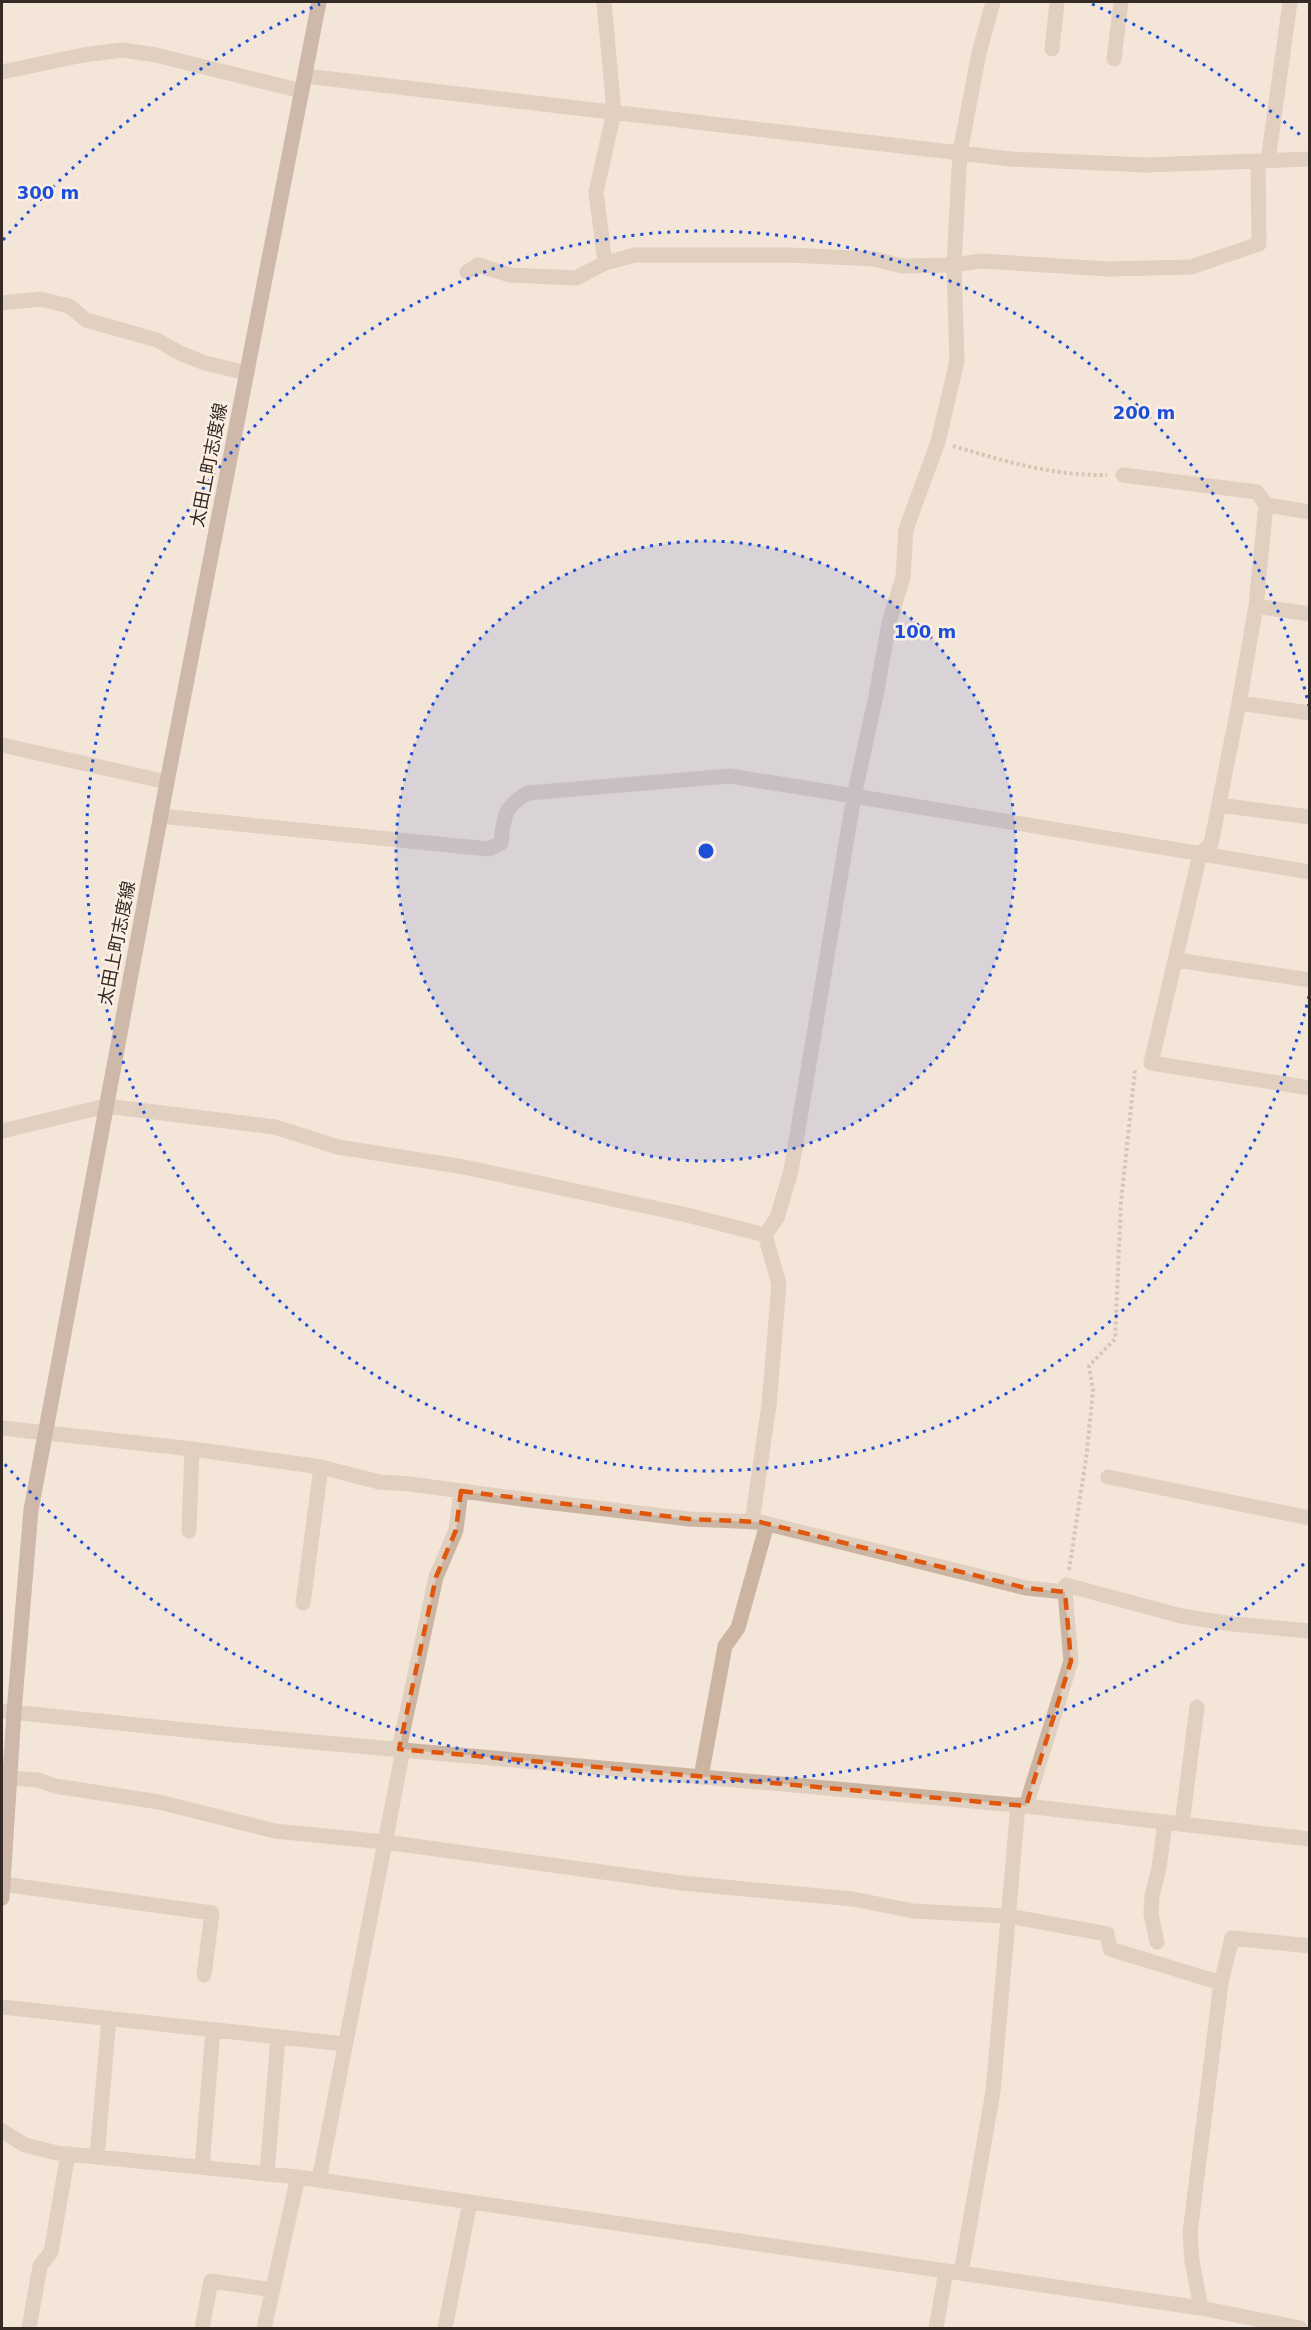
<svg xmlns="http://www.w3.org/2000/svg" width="1311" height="2330" font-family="'DejaVu Sans','Noto Sans JP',sans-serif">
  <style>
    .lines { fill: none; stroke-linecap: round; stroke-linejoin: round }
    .path { stroke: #b89e8c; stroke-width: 4; stroke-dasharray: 3 3; stroke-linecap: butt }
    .minor { stroke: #ccb4a2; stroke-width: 15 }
    .tertiary { stroke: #ccb4a2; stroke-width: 15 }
    .secondary { stroke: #9f8274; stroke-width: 15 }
    .marked { fill: none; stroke: #df570d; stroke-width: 4.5; stroke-dasharray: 12 8; stroke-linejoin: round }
    .ring { fill: none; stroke: #1d4ed8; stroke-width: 3; stroke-dasharray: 3 6 }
    .labels { text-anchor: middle; stroke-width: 5; stroke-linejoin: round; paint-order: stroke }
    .street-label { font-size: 18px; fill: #362a25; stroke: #fbefe4 }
    .centre { fill: #1d4ed8; stroke: #fbefe4; stroke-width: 3 }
    .ring-label { font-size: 18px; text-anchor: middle; font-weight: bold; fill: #1d4ed8; stroke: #fbefe4; stroke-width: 5; stroke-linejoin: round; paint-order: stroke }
  </style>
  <rect width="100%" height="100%" fill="#f3e5d7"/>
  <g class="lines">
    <!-- path -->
    <path class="path" d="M953 446C1004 461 1053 476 1107 475
      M1069 1570 1087 1452 1093 1390 1089 1366 1115 1339 1121 1202 1135 1070"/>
    <!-- minor -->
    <path class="minor" d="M604 2 614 112 596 192 605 263
      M993 2 979 53 960 152 954 265 957 361 938 442 906 529 903 577 889 623 876 696 854 796 1310 872
      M1052 49 1057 2
      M1114 59 1121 2
      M2 72 83 55 122 50 156 55 302 91
      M305 76 1011 159 1146 165 1310 159
      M1268 161 1290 2
      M467 272 478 265 510 275 576 278 605 263 635 255H789L874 259 902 266 954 265 980 261 1109 269 1191 267 1259 244 1258 161
      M2 303 40 299 69 306 86 320 157 340 180 353 205 363 247 373
      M1123 475 1257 492 1266 505
      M1310 512 1266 505 1256 606 1239 703 1211 844 1200 854 1151 1063 1310 1088
      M1256 606 1310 614
      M1239 703 1310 713
      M2 745 167 782
      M1219 805 1310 817
      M160 816 489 849 501 843C504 817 503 807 528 793L730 776 854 796 791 1171 777 1218 765 1235 779 1284 769 1405 752 1522
      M1176 960 1310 980
      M2 1131 106 1106 275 1127 338 1147 464 1167 687 1215 765 1235
      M2 1428 192 1449 321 1467 379 1482 410 1484 529 1500 689 1519 760 1522 1026 1588 1065 1592 1071 1661 1026 1806
      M1108 1477 1310 1518
      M189 1531 192 1449
      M1066 1585 1181 1616 1233 1624 1310 1631
      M303 1603 321 1467
      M399 1749 436 1577 456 1530 461 1491
      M701 1777 725 1646 738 1628 767 1524
      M9 1778 38 1780 55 1786 159 1802 275 1831 385 1842 682 1883 853 1899 913 1911 1008 1916 1107 1934 1110 1949 1221 1983
      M1182 1824 1197 1707
      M2 1884 212 1913 204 1975
      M1157 1942 1151 1914 1152 1896 1159 1868 1165 1822
      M2 2007 345 2044
      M2 2131 25 2145 57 2153 298 2177 1201 2308 1300 2328
      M97 2157 109 2018
      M202 2167 213 2030
      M267 2174 278 2037
      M319 2180 403 1750
      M961 2273 993 2092 1018 1805
      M1201 2308 1192 2261 1190 2233 1221 1983 1232 1938 1310 1946
      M29 2328 40 2266 51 2252 68 2154
      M202 2328 211 2281 273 2290
      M264 2328 298 2177
      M445 2328 470 2202
      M936 2328 946 2271"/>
    <!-- tertiary -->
    <path class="tertiary" d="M2 1711 225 1734 1026 1806 1310 1839"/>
    <!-- secondary -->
    <path class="secondary" d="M2 1898 14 1712 31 1510 167 782 319 2"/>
  </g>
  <!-- marked area -->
  <path d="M0 0H1311V2330H0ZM461 1491 689 1519 760 1522 1026 1588 1065 1592 1071 1661 1026 1806 399 1749 436 1577 456 1530Z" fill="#f3e5d7" fill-opacity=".55" fill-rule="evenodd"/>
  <path class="marked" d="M461 1491 689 1519 760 1522 1026 1588 1065 1592 1071 1661 1026 1806 399 1749 436 1577 456 1530Z"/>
  <!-- distance rings -->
  <circle cx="706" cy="851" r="310" fill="#1d4ed8" fill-opacity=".12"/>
  <g class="ring">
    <circle cx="706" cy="851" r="310"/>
    <path d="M1309 996A620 620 0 1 1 1309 706"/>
    <path d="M1304 1564A931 931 0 0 1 3 1462M3 240A931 931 0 0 1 320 4M1092 4A931 931 0 0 1 1304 138"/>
  </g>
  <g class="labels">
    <!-- street labels -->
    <g class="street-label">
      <text transform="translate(209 465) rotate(-79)" y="6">太田上町志度線</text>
      <text transform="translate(117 943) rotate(-79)" y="6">太田上町志度線</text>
    </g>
  </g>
  <circle cx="706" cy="851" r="9" class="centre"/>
  <g class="ring-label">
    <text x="48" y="199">300 m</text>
    <text x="1144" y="419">200 m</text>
    <text x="925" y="638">100 m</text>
  </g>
  <!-- border -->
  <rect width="1311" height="2330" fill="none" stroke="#362a25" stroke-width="6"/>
</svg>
